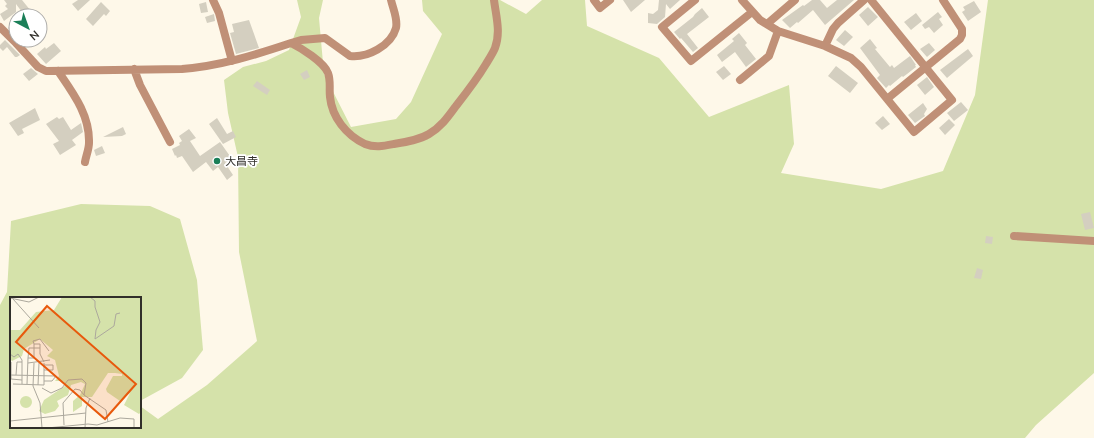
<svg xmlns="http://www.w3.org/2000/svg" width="1094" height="438" font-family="Mulish,'Noto Sans JP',sans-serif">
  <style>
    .green { fill: #d5e2aa }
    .building { fill: #d4cfc0 }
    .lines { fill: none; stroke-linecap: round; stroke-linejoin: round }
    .minor { stroke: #c09077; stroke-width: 8 }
    .poi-dot { fill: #1b7f58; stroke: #fff; stroke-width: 1.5 }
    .labels { text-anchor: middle; stroke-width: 3.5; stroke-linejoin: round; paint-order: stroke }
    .poi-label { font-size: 11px; fill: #312f2a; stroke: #fff; text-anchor: start }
    .inset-road { fill: none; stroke: #aca89d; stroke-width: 1 }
    .view { fill: #e8590c; fill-opacity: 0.15; stroke: #e8590c; stroke-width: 2 }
    .inset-edge { fill: none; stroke: #312f2a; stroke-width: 2 }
  </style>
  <rect width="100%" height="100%" fill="#fef8e9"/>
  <!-- green -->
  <path class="green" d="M297 0H323L319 18 324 74 351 127 396 119 411 102 442 34 423 11 422 0H500L526 14 542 0H585L587 26 659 58 709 117 789 85 794 144 781 173 881 189 943 171 975 95 988 0H1094V373L1036 425 1025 438H0V305L7 292 11 221 81 204 150 206 180 219 197 280 203 350 182 378 140 401V298H11V427H140V406L158 419 207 385 257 341 239 252 238 157 228 113 224 80 243 67 266 61 289 50 301 17Z"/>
  <!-- building -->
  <path class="building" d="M4 0H22L35 16H25L16 4V12L4 21 0 14 8 9 5 6 7 4Z
    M78 0H90L78 11 72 4Z
    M623 0H645L631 12Z
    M659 0H680L670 9 666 4 665 17 657 24 648 23V13L653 14 658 10Z
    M812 0H820L827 8 837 0H854L825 25 813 10 798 23 797 22 790 28 782 20 803 5 804 6Z
    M974 1 981 12 968 21 962 12 965 10 963 7Z
    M101 2 110 11 106 16 104 14 93 26 86 19Z
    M206 2 208 12 201 13 199 4Z
    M868 7 878 17 868 26 859 15Z
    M702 8 709 17 687 34 698 48 693 52 681 38 680 39 674 32 693 17 695 14Z
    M938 12 942 17 939 19 943 25 934 33 929 27 925 29 922 25Z
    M916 13 922 21 911 30 904 22Z
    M214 14 215 21 207 23 205 17Z
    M249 20 259 48 236 54 230 33 234 32 232 24Z
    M12 24 16 30V35L8 28Z
    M845 30 853 37 844 46 836 40Z
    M739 33 747 43 745 45 756 59 746 67 735 52 722 62 717 55 734 41 732 39Z
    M870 39 877 48 875 49 890 67 892 65 894 68 910 56 916 65H915L916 67 907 74 903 77 902 76 890 86 889 85 886 88 877 78 880 75 860 48Z
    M5 40 20 55 17 57H15L7 47 3 51 0 48V45Z
    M54 43 61 51 46 64 37 54 45 47 46 49Z
    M929 43 935 50 927 57 920 49Z
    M968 49 973 56 947 78 940 70Z
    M724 66 731 74 723 80 716 72Z
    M836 66 858 83 850 93 828 76Z
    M31 68 38 74 29 81 23 74Z
    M307 70 310 77 304 80 300 74Z
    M927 77 934 87 925 95 917 85Z
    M257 81 270 90 267 95 253 86Z
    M961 102 968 110 954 121 947 113Z
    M923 103 927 109 924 114 925 116 915 123 908 115Z
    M35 108 40 120 22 129 24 133 18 136 9 123Z
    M883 116 890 124 882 130 875 123Z
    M57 117 59 119 63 117 71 130 81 123 83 132 72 140 76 145 60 155 53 144 59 141 46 124Z
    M217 118 227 134 233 131 236 137 223 144 209 124Z
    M949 119 955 125 945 135 939 128Z
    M123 127 126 134 122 136 103 137Z
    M189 129 196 138 190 141 200 156 220 142 232 159 225 163 233 175 227 180 218 167 213 171 206 162 193 172 182 156 177 158 176 155 175 156 172 149 180 145 179 143 182 141 179 136Z
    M102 146 105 153 96 156 94 150Z
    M1090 212 1094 228 1085 230 1081 214Z
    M986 236 993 237 992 244 985 243Z
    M977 268 983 270 981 279 974 278Z"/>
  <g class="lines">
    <!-- minor -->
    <path class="minor" d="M213 0 219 13 232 61
      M594 0 600 8 610 0
      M695 0 662 27 691 61 752 12
      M767 24 795 0
      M0 27 16 43 38 67 46 71 182 69C220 66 255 55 291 43 301 48 324 62 328 73 331 81 329 89 330 97 332 117 346 135 365 144 375 148 384 146 394 144 406 142 419 140 429 134 441 127 448 117 456 106 467 92 477 79 486 64 489 59 493 53 495 48 501 32 496 16 494 0
      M778 31 825 46 851 58 861 67 914 132 952 100 871 0
      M291 43 301 40 325 38 350 56C367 58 391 46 396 28 398 19 393 9 391 0
      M825 46 833 29 838 23 864 0
      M134 69 140 85 170 142
      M58 71C73 93 90 115 89 143 89 149 86 156 85 162
      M740 80 769 56 778 31 760 20 742 0
      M887 99 960 39 962 35V29L943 0
      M1014 236 1094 241"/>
  </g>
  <!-- markers -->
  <circle class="poi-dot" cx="217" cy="161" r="4"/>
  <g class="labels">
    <!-- poi labels -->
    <g class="poi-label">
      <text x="225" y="165">大昌寺</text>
    </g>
  </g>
  <!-- overview -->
  <g transform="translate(10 297)">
    <rect width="131" height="131" fill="#fef8e9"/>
    <path d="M52 0H131V115L129 117 114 108 120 96 110 104 97 95 96 92 103 79H112V77L105 76H98L82 100H72V109L63 115V104L70 98 75 87 71 85 61 88 58 98 47 104 49 109 45 114 35 117 29 114 34 103 55 89 53 84H45L49 79 45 63 37 59 43 53 30 42 14 52 12 59 2 64 0 62V33H10L26 15 44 13ZM10 105a6 6 0 1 1 12 0a6 6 0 1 1-12 0Z" fill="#d5e2aa"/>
    <path class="inset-road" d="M80 0 85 4V10L90 25 86 33 85 42 104 29 106 17 110 16M0 1 19 5 29 0M3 2 29 31M24 47 23 44 30 42 39 54M30 51H19L18 61H24V47H30V57L34 65M0 57 4 60 8 57 12 63V87M1 65V82L12 83M18 66 40 63M24 66 23 89 30 106 32 131M34 73H43V68H34M0 78 46 79M6 78 7 65H12M34 84H42L46 79M3 87 34 88V66M17 87 18 61M28 88 29 66M32 91 41 96 52 91 58 83 72 82 76 86 74 98 96 113 98 125M0 124 76 116M54 128 53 106 65 92 70 93 74 98M37 131 78 127 87 128 110 121 124 122V131M75 131 76 111 80 101"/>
    <path class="view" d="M37 9 126 87 95 122 6 45Z"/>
    <rect width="131" height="131" class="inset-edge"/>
  </g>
  <!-- north arrow -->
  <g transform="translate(28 28) rotate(139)"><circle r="19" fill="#ffffff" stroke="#adacaa"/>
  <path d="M0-3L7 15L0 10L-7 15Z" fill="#1b7f58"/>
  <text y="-6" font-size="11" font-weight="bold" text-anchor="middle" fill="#312f2a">N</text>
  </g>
</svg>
